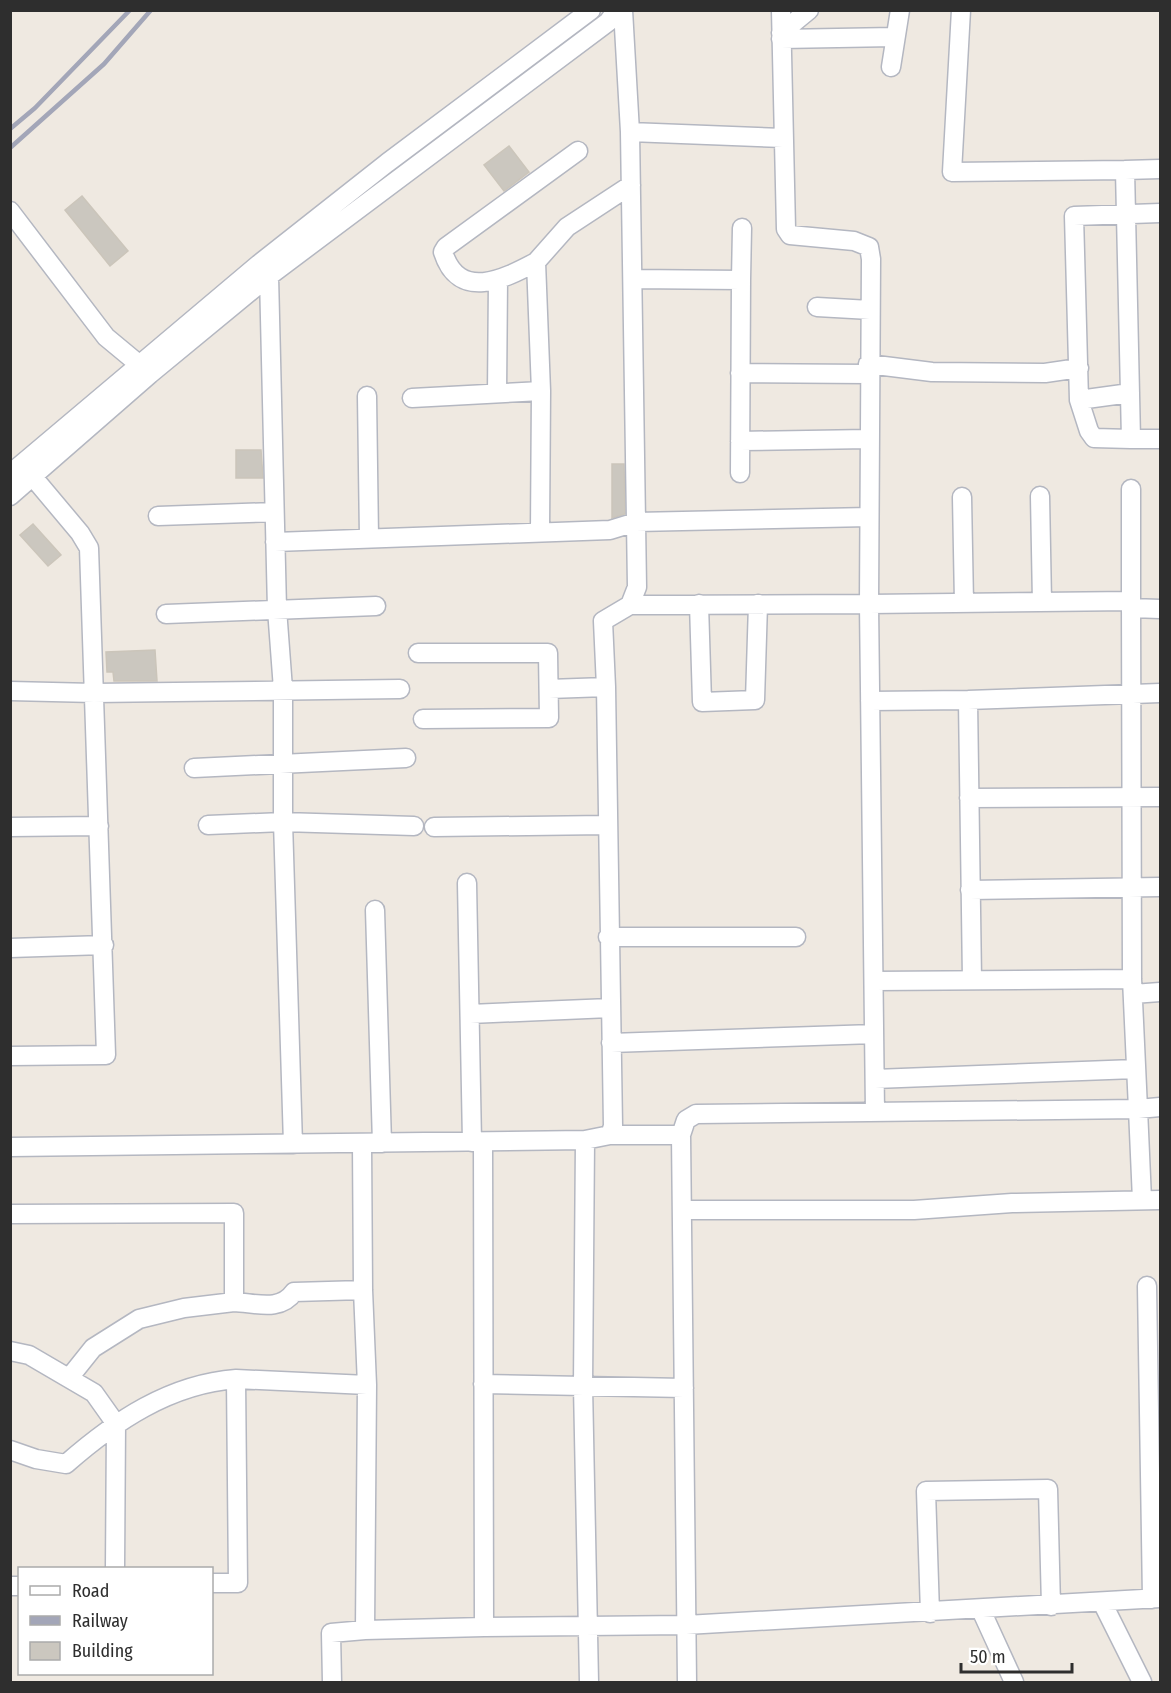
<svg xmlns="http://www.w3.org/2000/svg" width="1171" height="1693" font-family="'Fira Sans Condensed',sans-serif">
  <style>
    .building { fill: #cbc7bf; stroke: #cbc5ba; stroke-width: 1.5 }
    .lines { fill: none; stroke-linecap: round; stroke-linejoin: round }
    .minor-casing { stroke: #b4b7c1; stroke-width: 21 }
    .minor { stroke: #fff; stroke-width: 18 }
    .rail { stroke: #a3a6b8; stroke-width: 4.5 }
  </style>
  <rect width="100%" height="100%" fill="#efe9e1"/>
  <!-- building -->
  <path class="building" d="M509 146 529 172 504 191 484 165Z
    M82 196 128 251 110 266 65 210Z
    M236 450H261L263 478H236Z
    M612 464H624L625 514 612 518Z
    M33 524 61 555 48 566 20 535Z
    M155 650 157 681H114L113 672H107L106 652Z"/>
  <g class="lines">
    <!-- minor casing -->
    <g class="minor-casing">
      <path id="minor" d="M961 10 952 172 1125 170
        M781 33 809 10
        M781 39 894 37
        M891 67 900 10
        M630 132 783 138
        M1160 169 1125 170 1131 439H1160
        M10 211 106 337 147 371
        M536 262C504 279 459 302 443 252L446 247 578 151
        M269 276 277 609 283 689V822L293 1144
        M633 279 741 280 740 473
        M741 280 742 228
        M817 307 870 310
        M868 364 932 372 1045 373 1079 368
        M740 373 868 374
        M497 393 498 279
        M1130 393 1079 400 1074 216 1160 213
        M367 396 369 538
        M412 398 541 391
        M1079 400 1089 431 1094 438 1131 439
        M740 441 868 439
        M10 474 259 264 387 163 591 10
        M1131 489V601
        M10 496 150 374 269 276 608 22 617 10
        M1040 496 1042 602
        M962 497 964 603
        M158 516 274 512
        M540 532 541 391 536 262 567 227 631 185
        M275 542 610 530 636 522 869 517
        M699 604 702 702 755 700 758 604
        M630 605 869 604 875 1112
        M1131 608 1160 609
        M166 614 376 606
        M418 653H548L549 718 423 719
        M549 689 606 687
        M10 691 94 693 400 689
        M968 700 972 980
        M870 701 968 700 1160 693
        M194 768 406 758
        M969 798 1160 797
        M208 825 283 822 414 826
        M10 827 99 826
        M434 827 606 825
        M467 883 472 1142
        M970 890 1160 887
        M375 910 382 1143
        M608 937H796
        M10 948 104 945
        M874 981 1132 979
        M1133 994 1160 992
        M470 1014 610 1008
        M611 1043 874 1034
        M10 1056 106 1055 89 548 80 533 33 477
        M875 1079 1135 1069
        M610 1135H681L687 1682
        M681 1135 686 1120 696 1114 1138 1109 1132 979 1131 601 869 604 871 259 869 247 854 241 790 235 786 229 781 10
        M585 1140 583 1386 589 1682
        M483 1142 484 1627 686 1625 1160 1598
        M362 1143 363 1290 367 1385 365 1630 484 1627
        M10 1147 585 1140 610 1135 613 1126 606 687 603 621 630 605 637 587 630 132 623 10
        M1142 1200 1138 1109 1160 1107
        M682 1210H914L1012 1203 1160 1200
        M10 1214 234 1213V1302L184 1308 139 1319 93 1348 69 1378
        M1147 1286 1152 1599
        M234 1302C256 1303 280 1312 294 1292L363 1290
        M10 1351 29 1355 94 1393 116 1424 115 1568
        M236 1379 367 1385
        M483 1384 684 1388
        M10 1450 36 1459 66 1464C115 1421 170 1384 236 1379L238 1583H212
        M10 1586H20
        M1102 1602 1142 1682
        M981 1610 1014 1682
        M930 1613 926 1491 1048 1489 1051 1606
        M332 1682 331 1633 365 1630"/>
    </g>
    <!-- minor -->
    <use href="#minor" class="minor"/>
    <!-- rail -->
    <path class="rail" d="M10 129 35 108 130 10
      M10 148 104 64 151 10"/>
  </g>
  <!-- border -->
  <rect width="1171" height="1693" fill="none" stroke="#2e2e2e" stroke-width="24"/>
  <!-- legend -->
  <rect x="18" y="1567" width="195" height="108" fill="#ffffff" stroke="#ababab" stroke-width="1.5"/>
  <rect x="30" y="1586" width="30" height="9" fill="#ffffff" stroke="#ababab" stroke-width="1.5"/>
  <text x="72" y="1597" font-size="18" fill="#2e2e2e">Road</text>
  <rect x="30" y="1616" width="30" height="9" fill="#a3a6b8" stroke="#ababab" stroke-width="1.5"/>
  <text x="72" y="1627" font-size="18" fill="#2e2e2e">Railway</text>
  <rect x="30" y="1642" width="30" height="18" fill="#cbc7bf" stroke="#ababab" stroke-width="1.5"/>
  <text x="72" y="1657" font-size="18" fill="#2e2e2e">Building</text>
  <!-- scale -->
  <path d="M961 1663v9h111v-9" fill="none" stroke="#2e2e2e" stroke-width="3"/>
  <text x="970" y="1663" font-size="18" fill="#2e2e2e" stroke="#ffffff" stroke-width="4.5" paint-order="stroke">50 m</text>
</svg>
